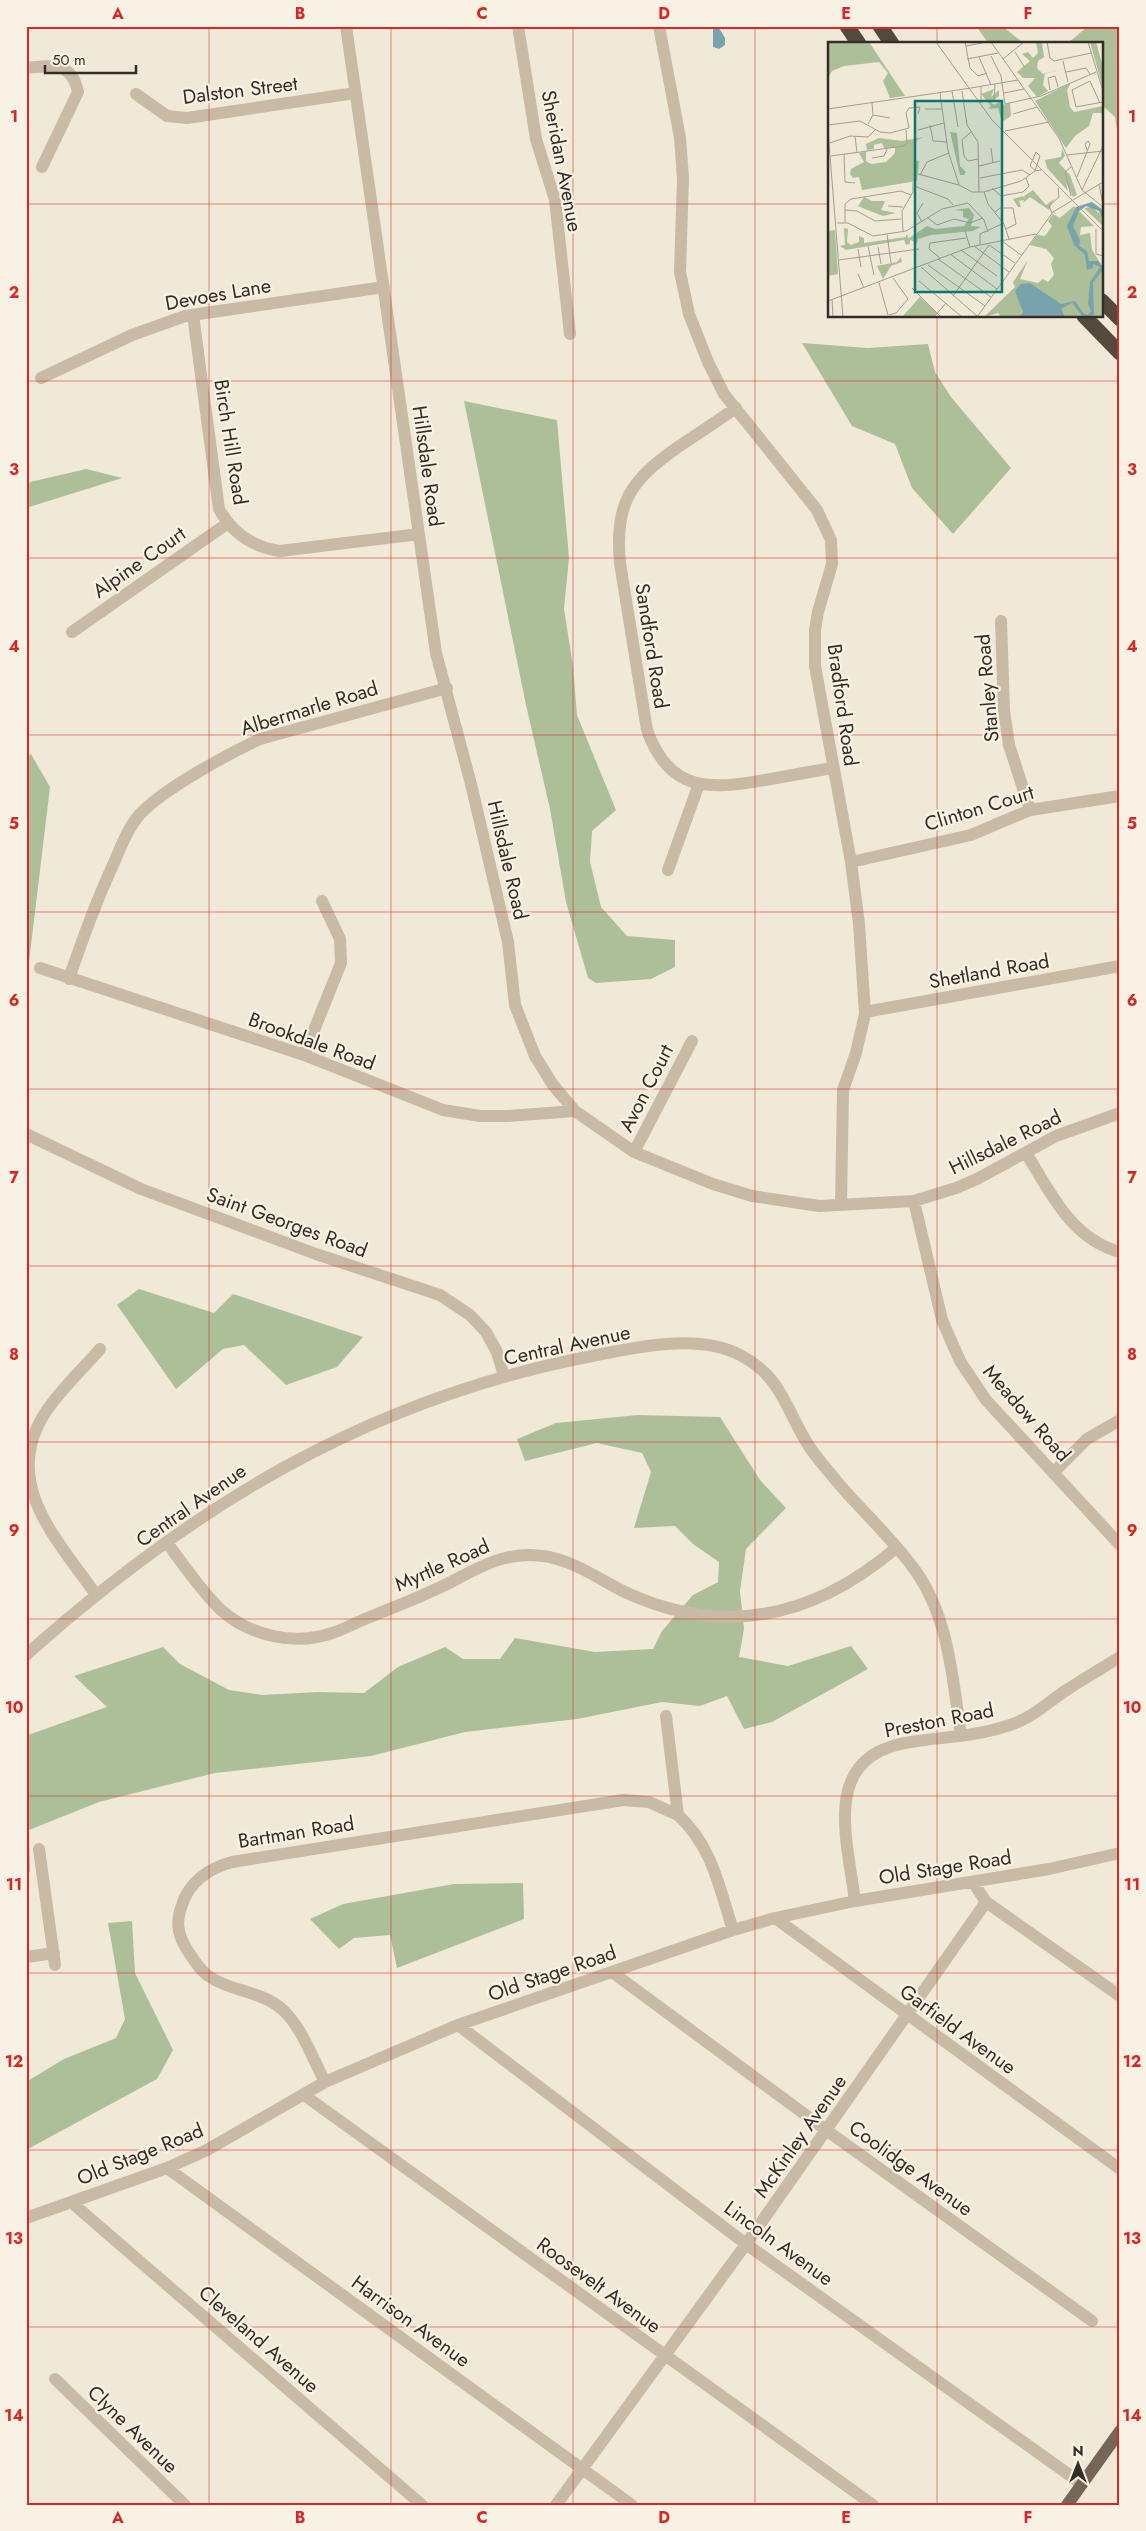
<svg xmlns="http://www.w3.org/2000/svg" width="1146" height="2531" font-family="Jost,sans-serif">
  <style>
    .green { fill: #adbf99 }
    .water { fill: #78a3ad }
    .lines { fill: none; stroke-linecap: round; stroke-linejoin: round }
    .minor { stroke: #c8baa5; stroke-width: 12 }
    .major { stroke: #766657; stroke-width: 12 }
    .highway { stroke: #55483d; stroke-width: 15 }
    .grid { fill: none; stroke: #d62828; stroke-width: 1; stroke-opacity: 0.55 }
    .labels { text-anchor: middle; stroke-width: 4.5; stroke-linejoin: round; paint-order: stroke }
    .street-label { font-size: 20px; fill: #342c26; stroke: #f8f2e4 }
    .inset-road { fill: none; stroke: #a59d91; stroke-width: 1 }
    .view { fill: #0f766e; fill-opacity: 0.15; stroke: #0f766e; stroke-width: 2.5 }
    .inset-edge { fill: none; stroke: #342c26; stroke-width: 2.5 }
    .neatline { fill: none; stroke: #d62828; stroke-width: 2 }
    .grid-label { font-size: 16px; text-anchor: middle; font-weight: bold; fill: #d62828 }
  </style>
  <rect width="100%" height="100%" fill="#f0e9d8"/>
  <!-- green -->
  <path class="green" d="M976 26H1002L1021 41 1031 44H989Z
    M1088 26H1120V149L1115 117 1104 107 1102 44H1067Z
    M802 343 868 348 928 344 935 372 951 397 1011 468 953 534 912 488 895 444 852 426Z
    M464 401 557 420 569 558 564 609 573 666 577 715 616 810 592 831 590 862 601 907 627 936 675 940V967L651 979 596 983 588 978 566 902 550 809 526 705Z
    M86 469 122 478 26 508V483Z
    M31 754 50 787 26 987V758Z
    M139 1289 214 1313 233 1294 363 1337 337 1367 286 1385 244 1345 223 1349 176 1389 117 1305Z
    M638 1415 720 1417 760 1480 786 1508 746 1549 740 1591 744 1629 739 1657 788 1666 851 1646 868 1669 772 1722 744 1729 727 1696 700 1706 662 1702 577 1719 465 1732 371 1756 215 1773 99 1802 29 1830 30 1872 26 1873V1739L28 1735 107 1707 74 1676 163 1647 180 1664 229 1690 262 1695 318 1692 364 1693 398 1667 445 1647 463 1659H500L515 1638 595 1652 653 1649 662 1631 693 1595 718 1582 719 1562 693 1544 675 1526 634 1528 651 1472 642 1453 597 1443 525 1461 517 1439 556 1423Z
    M523 1883 524 1919 397 1968 390 1935 354 1938 339 1949 310 1919 343 1904 454 1884Z
    M132 1921 135 1973 173 2050 157 2079 26 2150V2082L64 2059 116 2038 125 2019 108 1923Z"/>
  <!-- water -->
  <path class="water" d="M713 27 719 28 725 38V45L719 49 713 47Z"/>
  <g class="lines">
    <!-- minor -->
    <path class="minor" d="M346 26 436 653 471 784 508 942 515 1005 535 1056 553 1085 575 1111 634 1152 713 1184 752 1196 819 1206 914 1201 956 1188 977 1179 1056 1136 1120 1113
      M518 26 536 139 555 200 570 334
      M659 26 680 138 683 178 680 272 689 314 708 362 724 394 817 510 831 540 832 564 818 612 815 630V666L851 862 859 924 865 1014 856 1053 843 1090 841 1205
      M26 68C52 65 72 62 78 92L42 167
      M136 94 167 116 187 118 355 93
      M193 315 219 509C232 533 253 547 280 551L419 534
      M41 378 132 335 185 316 384 287
      M736 408C717 421 698 434 678 447 631 480 614 503 620 563L647 730C669 792 709 790 765 780 787 776 810 772 832 768
      M1001 621 1004 710 1009 745 1030 810
      M72 632 228 523
      M851 862 971 835 1030 810 1120 796
      M668 870 699 784
      M40 968 304 1055 443 1110 480 1116H507L575 1111
      M69 979C82 940 96 902 113 865 121 847 127 829 140 814 165 788 226 755 260 739L447 688
      M865 1012 1120 966
      M304 1055 341 963 340 939 322 901
      M26 1134 141 1189 316 1254 440 1295 470 1315 486 1332 497 1352 504 1376
      M634 1152 692 1041
      M1026 1153C1051 1193 1071 1239 1120 1252
      M914 1201 942 1320 960 1361 986 1400 1120 1545
      M1053 1473 1087 1439 1120 1420
      M167 1543C184 1565 200 1590 221 1610 250 1636 295 1646 332 1633 345 1629 357 1622 370 1617 395 1607 420 1597 445 1585 473 1571 497 1555 529 1555 568 1555 594 1577 627 1593 726 1638 815 1617 896 1548
      M96 1595C58 1540 0 1483 45 1413 60 1390 82 1370 100 1349
      M26 1655C194 1505 368 1399 592 1356 636 1347 698 1333 740 1355 781 1376 785 1407 807 1443 814 1455 825 1467 834 1478 860 1510 893 1538 917 1573 949 1619 953 1682 961 1735
      M666 1716 678 1815C712 1846 719 1887 733 1930
      M39 1849 55 1965
      M973 1882 986 1902 1120 1996
      M855 1901C847 1837 820 1755 911 1742 940 1737 971 1737 1000 1728 1031 1720 1040 1708 1065 1691 1083 1679 1102 1668 1120 1657
      M775 1918 1120 2169
      M26 1957 54 1953
      M612 1972 826 2130 1092 2321
      M458 2025 746 2244 1082 2484
      M325 2082C313 2059 302 2028 283 2010 261 1990 230 1992 207 1975 198 1968 192 1957 186 1948 177 1933 176 1921 182 1905 189 1882 209 1868 232 1862L623 1800 649 1802 678 1815
      M304 2095 873 2505
      M167 2168 632 2505
      M71 2202 422 2505
      M26 2218 167 2168 207 2150 325 2082 458 2025 733 1930 775 1918 855 1901 1049 1869 1120 1853
      M55 2379 185 2505
      M556 2505 746 2244 986 1902"/>
    <!-- major -->
    <path class="major" d="M1067 2505 1120 2431"/>
    <!-- highway -->
    <path class="highway" d="M847 26 859 44
      M880 26 892 44
      M1102 301 1120 319
      M1084 316 1120 353"/>
  </g>
  <!-- grid -->
  <path class="grid" d="M209 26V2505M391 26V2505M573 26V2505M755 26V2505M937 26V44M26 204H830M1102 204H1120M937 316V2505M26 381H1120M26 558H1120M26 735H1120M26 912H1120M26 1089H1120M26 1266H1120M26 1442H1120M26 1619H1120M26 1796H1120M26 1973H1120M26 2150H1120M26 2327H1120"/>
  <g class="labels">
    <!-- street labels -->
    <g class="street-label">
      <text transform="translate(240 90) rotate(-7)" y="7">Dalston Street</text>
      <text transform="translate(562 161) rotate(79)" y="7">Sheridan Avenue</text>
      <text transform="translate(218 294) rotate(-10)" y="7">Devoes Lane</text>
      <text transform="translate(231 442) rotate(81)" y="7">Birch Hill Road</text>
      <text transform="translate(428 466) rotate(82)" y="7">Hillsdale Road</text>
      <text transform="translate(139 562) rotate(-35)" y="7">Alpine Court</text>
      <text transform="translate(652 646) rotate(81)" y="7">Sandford Road</text>
      <text transform="translate(987 688) rotate(-95)" y="7">Stanley Road</text>
      <text transform="translate(843 705) rotate(82)" y="7">Bradford Road</text>
      <text transform="translate(309 708) rotate(-17)" y="7">Albermarle Road</text>
      <text transform="translate(979 808) rotate(-17)" y="7">Clinton Court</text>
      <text transform="translate(508 860) rotate(77)" y="7">Hillsdale Road</text>
      <text transform="translate(989 971) rotate(-10)" y="7">Shetland Road</text>
      <text transform="translate(312 1041) rotate(20)" y="7">Brookdale Road</text>
      <text transform="translate(646 1088) rotate(-63)" y="7">Avon Court</text>
      <text transform="translate(1005 1142) rotate(-26)" y="7">Hillsdale Road</text>
      <text transform="translate(287 1222) rotate(20)" y="7">Saint Georges Road</text>
      <text transform="translate(567 1345) rotate(-12)" y="7">Central Avenue</text>
      <text transform="translate(1027 1413) rotate(49)" y="7">Meadow Road</text>
      <text transform="translate(191 1505) rotate(-35)" y="7">Central Avenue</text>
      <text transform="translate(442 1565) rotate(-24)" y="7">Myrtle Road</text>
      <text transform="translate(939 1720) rotate(-11)" y="7">Preston Road</text>
      <text transform="translate(296 1832) rotate(-9)" y="7">Bartman Road</text>
      <text transform="translate(945 1867) rotate(-9)" y="7">Old Stage Road</text>
      <text transform="translate(552 1973) rotate(-19)" y="7">Old Stage Road</text>
      <text transform="translate(958 2029) rotate(36)" y="7">Garfield Avenue</text>
      <text transform="translate(800 2136) rotate(-55)" y="7">McKinley Avenue</text>
      <text transform="translate(140 2154) rotate(-22)" y="7">Old Stage Road</text>
      <text transform="translate(911 2168) rotate(36)" y="7">Coolidge Avenue</text>
      <text transform="translate(779 2243) rotate(36)" y="7">Lincoln Avenue</text>
      <text transform="translate(599 2285) rotate(36)" y="7">Roosevelt Avenue</text>
      <text transform="translate(411 2321) rotate(36)" y="7">Harrison Avenue</text>
      <text transform="translate(259 2339) rotate(41)" y="7">Cleveland Avenue</text>
      <text transform="translate(133 2429) rotate(44)" y="7">Clyne Avenue</text>
    </g>
  </g>
  <!-- overview -->
  <g transform="translate(828 42)">
    <rect width="275" height="275" fill="#f0e9d8"/>
    <path d="M0 0H41L77 54 62 56 55 39 60 31 51 20 16 24 4 29 0 36ZM208 0H214L216 15 210 19 209 26 215 32 231 28 217 32 215 43 220 49 209 55 200 44 207 36H195L189 30 202 19 194 12 200 10 205 16 210 11ZM262 0H268L275 25V46ZM243 41 239 48 242 65 246 70 275 64V71H265L261 84 247 94 238 106 207 59ZM166 47 163 55 171 48V54L163 61 167 63 172 59 174 63 182 61 183 74 174 80 170 66 160 67 163 64 153 52ZM122 90 129 91 132 124 138 130 136 133H132ZM96 95 89 98 86 105 87 118 91 119 89 139 34 148 31 135 25 136 22 132 23 127 36 120 31 111 38 110V119L43 122 58 120 67 111V106H56L54 101 46 103V107L39 108 38 102 51 96 74 99ZM234 106 237 114 231 121 242 133 249 153 245 155 238 140 240 149 219 126 217 118 233 115ZM205 148 218 163 226 157 221 168 202 155 195 161 196 158 191 159 193 165H190L185 157 195 154 197 157 196 154ZM36 155 44 159H57L53 168 68 171 55 174 37 167 30 164ZM246 164 266 184 253 185 252 193 262 191 264 208 275 225V275H237L189 250 195 270 191 275H173L170 271 156 275 187 245 185 240 200 218 192 237 210 241 215 237 220 240 226 233 223 222 226 216 218 207 202 203 209 193 217 194 224 184 220 179 225 172 232 176ZM264 165 273 173 275 184 256 166ZM141 166 146 173 143 184 153 185 145 189 103 193 90 197 89 201 82 198V202L78 203 76 198 18 208 12 204 17 203 16 186 20 187 19 200 23 203 31 200V194L36 196V201L78 195V192L81 196 99 184 107 187 136 184 141 177 135 175V169L126 168ZM7 188 10 232 0 234V189ZM73 215 74 220 63 224 55 237 49 224 69 220ZM92 255 109 271 105 275H74Z" fill="#adbf99"/>
    <path d="M264 160 275 168V179L271 169 258 164 251 169 245 184 252 198 251 204 259 209 261 219H270L274 224V229L265 241 266 273 255 275 244 261 233 267 237 275H191L195 270 187 249 193 242 202 241 233 262 247 259 255 271 260 273 263 269 260 262 262 240 272 225 265 222V226L259 228 257 213 246 203 239 184 248 165Z" fill="#78a3ad"/>
    <path class="inset-road" d="M108 0 164 78 275 189M137 0 142 26 150 34 159 31M163 0 231 96 254 148 275 165M219 0 222 16 226 19 263 11M260 0 275 49M138 4 159 0M187 10 197 26M163 14 173 34 177 62 213 54 268 30M151 15 163 43M139 17 170 11M175 17 196 0M235 19 240 40M238 30 258 26 262 32M153 45V61M143 46 190 38M222 48 220 36 227 34 230 45M124 49 130 85M134 49 139 83 150 100 151 150M112 51 120 109 131 143 144 150H156L193 139 207 129M176 51 196 47M166 58 167 42M272 61 262 39 244 48 248 65 275 60M0 67 143 46M97 67H114M185 72 209 65M45 73 62 76M40 82 45 73 44 61M0 83 32 79 52 90 62 91 81 86 78 71 81 66 92 65 90 72M102 83 105 99 119 100M90 88 116 81M0 89 15 275M177 89 221 80M143 90 134 98 136 114 140 119 150 117M27 94 29 111M2 101 22 94 40 95 47 88M163 106 165 121M16 112 17 140 27 141M239 113 275 109M3 114 76 104 79 101 78 88M44 116 56 114 59 107M151 124 172 119M207 128 202 124 208 110 212 114 207 129 213 128M90 132 131 143M92 133 99 120 121 111M249 135 262 102 260 99 257 102 259 108M152 136 194 128 202 133M271 142 275 163M86 144 120 157 125 163M164 146 173 154 195 150 201 144 198 136M254 148 275 104M156 150 160 162 176 182 181 197M243 154 237 130 243 125M60 164 75 165M17 168 29 169 47 179 73 177M167 170 172 166H185L188 182 178 187M224 171 221 164 231 155 230 146M100 176 109 183 126 177 142 181 155 176M17 180V162L23 157 73 149 83 153M94 180 89 171 95 161M9 181H20L45 194 78 189 114 167 140 161 156 178 160 190M268 187V212L275 214M137 189 142 205M75 190 74 169 85 150V140M59 192 63 221M174 199 193 213M152 203V192L176 181M161 203 187 221M40 204 46 233M146 204 181 230M50 205 53 222M30 207 33 225M133 208 169 234M122 212 169 247M112 216 101 207 102 201 138 196M110 217 163 255M11 218 91 207M100 223 157 264M93 225 149 274M30 232 36 246M91 239 134 275M51 241 60 273M84 246 113 275M125 254 161 203M4 257 5 275M0 259 142 205 208 192M61 273 68 271 80 257 65 236M106 275 118 261M149 275 225 170 275 140"/>
    <path class="view" d="M87 59H174V250H87Z"/>
    <rect width="275" height="275" class="inset-edge"/>
  </g>
  <!-- border -->
  <rect width="1146" height="2531" fill="none" stroke="#f8f2e4" stroke-width="55"/>
  <!-- north arrow -->
  <g transform="translate(1078 2464)" stroke="#f8f2e4" stroke-width="4" paint-order="stroke">
  <path d="M0-4L9 19L0 12L-9 19Z" fill="#342c26"/>
  <text y="-8" font-size="14" font-weight="bold" text-anchor="middle" fill="#342c26">N</text>
  </g>
  <!-- scale -->
  <path d="M45 65v8h91v-8" fill="none" stroke="#342c26" stroke-width="2.5"/>
  <text x="52" y="65" font-size="15" fill="#342c26" stroke="#f8f2e4" stroke-width="4" paint-order="stroke">50 m</text>
  <rect x="28" y="28" width="1090" height="2476" class="neatline"/>
  <g class="grid-label">
    <text x="118" y="19">A</text>
    <text x="300" y="19">B</text>
    <text x="482" y="19">C</text>
    <text x="664" y="19">D</text>
    <text x="846" y="19">E</text>
    <text x="1028" y="19">F</text>
    <text x="14" y="122">1</text>
    <text x="1132" y="122">1</text>
    <text x="14" y="298">2</text>
    <text x="1132" y="298">2</text>
    <text x="14" y="475">3</text>
    <text x="1132" y="475">3</text>
    <text x="14" y="652">4</text>
    <text x="1132" y="652">4</text>
    <text x="14" y="829">5</text>
    <text x="1132" y="829">5</text>
    <text x="14" y="1006">6</text>
    <text x="1132" y="1006">6</text>
    <text x="14" y="1183">7</text>
    <text x="1132" y="1183">7</text>
    <text x="14" y="1360">8</text>
    <text x="1132" y="1360">8</text>
    <text x="14" y="1536">9</text>
    <text x="1132" y="1536">9</text>
    <text x="14" y="1713">10</text>
    <text x="1132" y="1713">10</text>
    <text x="14" y="1890">11</text>
    <text x="1132" y="1890">11</text>
    <text x="14" y="2067">12</text>
    <text x="1132" y="2067">12</text>
    <text x="14" y="2244">13</text>
    <text x="1132" y="2244">13</text>
    <text x="14" y="2421">14</text>
    <text x="1132" y="2421">14</text>
    <text x="118" y="2523">A</text>
    <text x="300" y="2523">B</text>
    <text x="482" y="2523">C</text>
    <text x="664" y="2523">D</text>
    <text x="846" y="2523">E</text>
    <text x="1028" y="2523">F</text>
  </g>
</svg>
